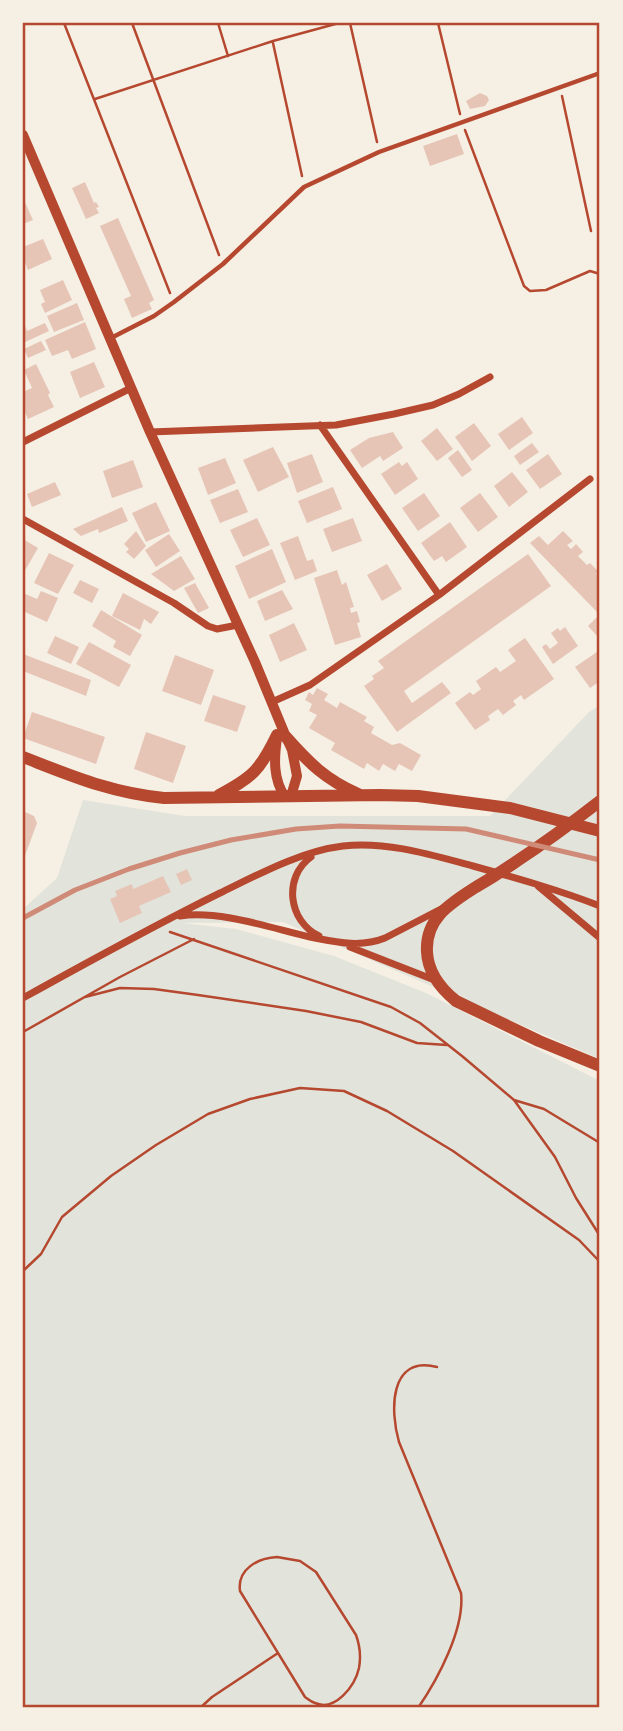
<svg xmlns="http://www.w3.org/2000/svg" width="623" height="1731" font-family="'Fira Sans Condensed',sans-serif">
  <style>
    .green { fill: #e2e4dc }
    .building { fill: #e6c5b7 }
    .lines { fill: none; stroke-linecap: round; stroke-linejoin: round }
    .path { stroke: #b5482f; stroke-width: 2.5 }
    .service { stroke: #b5482f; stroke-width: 4.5 }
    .minor { stroke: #b5482f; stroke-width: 7 }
    .tertiary { stroke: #b5482f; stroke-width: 10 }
    .primary { stroke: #b5482f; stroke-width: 12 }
    .rail { stroke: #cf8b77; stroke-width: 5 }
    .neatline { fill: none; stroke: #b5482f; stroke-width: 2.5 }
  </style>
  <rect width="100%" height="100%" fill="#f6efe4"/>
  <!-- green -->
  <path class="green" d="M600 705V1059L283 922 182 923 236 929 334 956 426 993 600 1081V1708H23V909L57 878 83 800 185 816H490L589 712Z"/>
  <!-- building -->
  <path class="building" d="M480 93 487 96 489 100 485 106 470 109 466 101Z
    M457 134 464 154 430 166 423 146Z
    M85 182 94 203 96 202 99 207 96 208 99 213 86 219 72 188Z
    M23 198 33 220 23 224Z
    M118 218 154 300 149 303 152 309 132 318 124 299 131 296 100 226Z
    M43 239 52 259 28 270 23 257V247Z
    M63 280 72 300 45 313 41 304 45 302 40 290Z
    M77 303 84 320 54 332 47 316Z
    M23 320 27 331 45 323 49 331 23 343Z
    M85 322 96 349 72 359 68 350 52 356 45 340Z
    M41 341 46 350 28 358 24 349Z
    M94 362 105 387 80 398 70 372Z
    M36 364 50 393 48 395 54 407 28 419 23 408V392L32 388 24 370Z
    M522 417 533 433 509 450 498 434Z
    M474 423 491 446 472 461 455 437Z
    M437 428 453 449 437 461 421 441Z
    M393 432 403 448 383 461 380 456 362 468 350 450 369 438Z
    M532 443 539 452 520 465 514 456Z
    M273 447 289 477 258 492 243 460Z
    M458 450 472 470 462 477 448 458Z
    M312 454 323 482 297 493 287 463Z
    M548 454 562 474 540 489 526 470Z
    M225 458 236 483 208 495 198 468Z
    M133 460 143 487 112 498 103 471Z
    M399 462 402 466 407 462 418 479 395 495 381 474Z
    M512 472 528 492 509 507 494 486Z
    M55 482 61 495 32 507 27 494Z
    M333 487 342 509 307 523 298 501Z
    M238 489 248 512 220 523 210 500Z
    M424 493 440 516 418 531 402 508Z
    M480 493 498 517 478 532 460 508Z
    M156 502 170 531 146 542 132 513Z
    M122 507 128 521 99 533 98 529 81 536 73 529Z
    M257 518 270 545 243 557 230 530Z
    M353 518 362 541 332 552 323 529Z
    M450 522 467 547 446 562 442 556 434 561 421 543Z
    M136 531 146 546 134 559 126 552 129 549 124 544Z
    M563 531 573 541 567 545 571 549 576 544 583 552 578 556 587 565 590 563 598 571 596 574 598 576 600 574V611L598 613 530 543 539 536 548 545Z
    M169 534 180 551 156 567 145 550Z
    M298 536 307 561 313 559 317 571 295 580 280 543Z
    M23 539 38 548 23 574Z
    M272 549 286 582 249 599 235 566Z
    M49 553 74 565 58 594 34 583Z
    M528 554 551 586 404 691 412 703 442 682 451 693 397 732 364 686 374 679 372 676 384 668 378 661Z
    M181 556 195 579 174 591 151 574Z
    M387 564 402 589 382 601 367 575Z
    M337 570 342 585 346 582 354 607 350 608 351 613 357 611 360 622 357 623 361 637 335 645 314 578Z
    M80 580 99 589 92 603 73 593Z
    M195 583 209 608 198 613 184 588Z
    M282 590 293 609 265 621 257 601Z
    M41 591 58 598 47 622 23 611V593L37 599Z
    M123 593 159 612 151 624 144 619 140 630 112 616Z
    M101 610 142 635 130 656 113 647 116 641 92 626Z
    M600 614V633L597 636 588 626Z
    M294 623 307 650 280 662 269 635Z
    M565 627 578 646 553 664 542 647 546 644 550 649 558 643 551 633 558 628 560 631Z
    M55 636 79 647 71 664 47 653Z
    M525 638 554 679 524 700 521 695 513 701 516 705 503 715 498 709 488 716 490 720 475 730 455 703 470 692 473 695 481 689 476 681 496 667 500 672 516 661 508 650Z
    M89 642 131 665 119 687 76 664Z
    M600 650V681L590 688 575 667Z
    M23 654 91 680 86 696 23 671Z
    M175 655 214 670 201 705 162 691Z
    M317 688 328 694 324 700 337 708 340 702 367 717 364 721 374 727 371 733 392 745 400 743 421 755 412 771 399 764 395 771 383 764 379 771 367 763 364 769 331 750 335 743 309 728 317 715 309 711 312 704 305 700 309 692 313 695Z
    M213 695 246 706 237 732 204 721Z
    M32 712 105 737 96 764 23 738Z
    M146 732 186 746 173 783 134 769Z
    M23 811 34 816 37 823 23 861Z
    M187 869 192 880 181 885 176 874Z
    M163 876 171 892 139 906 142 913 120 923 110 899 117 896 115 891 132 884 133 889Z"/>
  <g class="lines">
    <!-- path -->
    <path class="path" d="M64 23 170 293
      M132 23 219 255
      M218 23 228 56
      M350 23 377 142
      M438 23 460 114
      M273 43 302 176
      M562 96 591 231
      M95 99 273 41 339 23
      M465 130 524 286 530 291 546 290 590 271 600 274
      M170 932 391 1007 420 1023 462 1056 514 1100 555 1157 576 1198 600 1236
      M85 997 120 988 154 989 198 995 306 1011 361 1022 417 1043 447 1045
      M23 1032 120 977 194 939
      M514 1100 544 1109 600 1143
      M23 1271 41 1254 62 1217 111 1176 156 1145 208 1114 250 1099 300 1088 344 1091 387 1111 453 1151 579 1240 600 1262
      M277 1557 300 1561 316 1572 356 1635C360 1646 361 1657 359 1668 355 1686 335 1712 315 1703 311 1702 308 1699 305 1697L240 1591C237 1569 258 1558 277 1557Z
      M200 1708 212 1697 278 1653
      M418 1708C438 1679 465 1628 461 1593L399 1442C390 1411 389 1355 437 1367"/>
    <!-- service -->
    <path class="service" d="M111 338 154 316 174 302 223 264 304 187 379 152 600 73"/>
    <!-- minor -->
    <path class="minor" d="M320 425 439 595
      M150 432 336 425 394 414 433 405 459 394 490 377
      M23 442 131 388
      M23 519 174 603 208 626 217 629 238 625
      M272 702 310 685 439 595 590 479
      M311 857C283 877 288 921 319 936
      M538 886 600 938
      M180 916C219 910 271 928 310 937 336 942 360 948 385 938L441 909
      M350 947 437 981
      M23 998C88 962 153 926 220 893 257 875 301 851 343 846 387 841 432 855 473 866 516 878 559 890 600 906"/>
    <!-- tertiary -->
    <path class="tertiary" d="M23 135 150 432 255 662 286 737 292 750 297 776 291 796
      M277 738C274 759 273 779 285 797"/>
    <!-- primary -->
    <path class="primary" d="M286 737C310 764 325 779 358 794
      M23 757C72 776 111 793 164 798L380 795 418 796 510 808 600 831
      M219 795C253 777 260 770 277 735
      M600 801C573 822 546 842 517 861 504 870 490 879 476 887 451 903 425 918 427 952 428 973 440 988 456 1001L539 1041 600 1066"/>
    <!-- rail -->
    <path class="rail" d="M23 918 75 890 129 869 180 853 231 840 296 829 340 826 466 829 600 860"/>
  </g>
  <!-- border -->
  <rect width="623" height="1731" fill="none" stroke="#f6efe4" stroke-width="49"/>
  <rect x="24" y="24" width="574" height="1682" class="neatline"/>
</svg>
